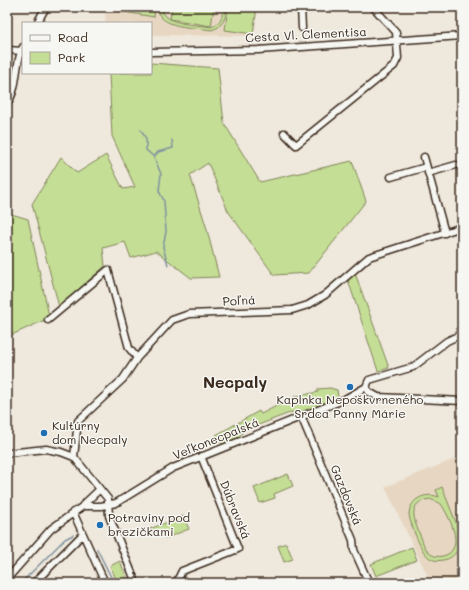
<svg xmlns="http://www.w3.org/2000/svg" width="469" height="590" font-family="Mali,sans-serif">
  <style>
    .built { fill: #e7d7c2 }
    .green { fill: #c4de95; stroke: #80845a; fill-rule: evenodd }
    .lines { fill: none; stroke-linecap: round; stroke-linejoin: round }
    .stream { stroke: #7f92a0; stroke-width: 1.5 }
    .minor-casing { stroke: #3b2a1e; stroke-width: 9 }
    .minor { stroke: #f6f6f2; stroke-width: 6 }
    .poi-dot { fill: #1f6fb2; stroke: #f6f6f2; stroke-width: 1.5 }
    .labels { text-anchor: middle; stroke-width: 3; stroke-linejoin: round; paint-order: stroke }
    .street-label { font-size: 12px; fill: #3b2a1e; stroke: #f6f6f2 }
    .poi-label { font-size: 12px; fill: #3b2a1e; stroke: #f6f6f2; text-anchor: start }
    .district-label { font-size: 16px; font-weight: bold; fill: #3b2a1e; stroke: #f6f6f2 }
  </style>
  <rect width="100%" height="100%" fill="#efe8dc"/>
  <filter id="ink" filterUnits="userSpaceOnUse"><feTurbulence type="fractalNoise" baseFrequency=".025" numOctaves="2"/><feDisplacementMap in="SourceGraphic" scale="8" xChannelSelector="R" yChannelSelector="G"/><feConvolveMatrix kernelMatrix="1 2 1 2 8 2 1 2 1" color-interpolation-filters="sRGB"/></filter>
  <g filter="url(#ink)">
    <!-- built -->
    <path class="built" d="M106 7H258L253 36 151 35V23H105Z
      M462 456V583H431L385 487Z"/>
    <!-- green -->
    <path class="green" d="M118 7H155L154 17 118 11Z
      M157 7H161C164 26 196 24 211 27 220 24 224 16 222 7H225C228 17 222 28 211 30 195 27 158 29 157 7Z
      M172 7H214L211 26 170 19Z
      M228 7H257L253 34 225 30Z
      M151 63 218 68 224 123 260 182 352 161 366 201 309 273 274 275 228 211 208 163 190 175 206 226 219 277 191 278 156 251 131 258 125 242 103 248 105 266 59 307 32 204 61 157 77 173 106 155 123 189 135 187 112 136 109 73H151Z
      M7 207 8 213 28 219 49 316 45 320 7 337Z
      M355 273 389 368 378 371 348 280Z
      M330 388 337 390 338 396 336 398 296 414 292 412 243 431 239 437 222 444 216 435 259 411 261 414 294 397 318 392V389Z
      M288 474 293 486 274 494 275 498 260 503 254 488Z
      M442 487 462 538V554L459 547C456 554 451 559 443 560 426 564 421 547 415 534 413 527 409 520 409 513 411 498 426 492 439 497L436 490ZM430 499 441 504C449 516 465 547 446 555 441 557 436 557 432 555 425 551 423 543 421 537 414 521 406 502 430 499Z
      M183 516 189 529 166 538 150 529Z
      M286 543 293 559 284 562 278 546Z
      M412 547 417 560 376 576 371 564Z
      M120 561 129 583H118L110 566Z"/>
    <g class="lines">
      <!-- stream -->
      <path class="stream" d="M141 130 146 139V150L154 157 161 174 159 191 164 201 166 232 163 247 168 265
        M154 157 158 152 173 148 172 140
        M97 549 114 583
        M21 583 65 539 73 535"/>
      <!-- minor casing -->
      <g class="minor-casing">
        <path id="minor" d="M301 7 302 28
          M37 23 46 7
          M7 50 23 51
          M151 52 258 50 462 36
          M7 104C19 87 14 65 23 47
          M284 133 296 145 394 66 398 58 396 32 373 7
          M424 157 445 233
          M428 173 456 165
          M391 177 426 167
          M48 320 108 270 129 348 137 358
          M366 387 369 392 378 397 462 401
          M301 416 353 540 354 550 369 583
          M7 453 46 449 61 452 74 457 108 499 109 516 136 583
          M74 457 78 421 123 379 137 358 172 320 189 314 292 310 308 305 325 295 369 257 462 227
          M83 505 100 489
          M73 512 105 583
          M7 579 51 529 83 506H101L116 503 173 468 343 400 366 387 369 380 413 367 447 341 462 334
          M34 583 83 534
          M176 583 182 571 238 549 201 456"/>
      </g>
      <!-- minor -->
      <use href="#minor" class="minor"/>
    </g>
  </g>
  <!-- markers -->
  <g class="poi-dot">
    <circle cx="350" cy="387" r="4"/>
    <circle cx="44" cy="433" r="4"/>
    <circle cx="100" cy="525" r="4"/>
  </g>
  <g class="labels">
    <!-- street labels -->
    <g class="street-label">
      <text transform="translate(306 35) rotate(-3)" y="4">Cesta Vl. Clementisa</text>
      <text transform="translate(239 301) rotate(-3)" y="4">Poľná</text>
      <text transform="translate(216 439) rotate(-22)" y="4">Veľkonecpalská</text>
      <text transform="translate(346 495) rotate(68)" y="4">Gazdovská</text>
      <text transform="translate(235 510) rotate(68)" y="4">Dúbravská</text>
    </g>
    <!-- poi labels -->
    <g class="poi-label">
      <text x="350" y="404" text-anchor="middle">Kaplnka Nepoškvrneného<tspan x="350" dy="14">Srdca Panny Márie</tspan></text>
      <text x="52" y="430">Kultúrny<tspan x="52" dy="14">dom Necpaly</tspan></text>
      <text x="108" y="522">Potraviny pod<tspan x="108" dy="14">brezičkami</tspan></text>
    </g>
    <!-- district labels -->
    <g class="district-label">
      <text x="235" y="388">Necpaly</text>
    </g>
  </g>
  <!-- margin -->
  <rect width="469" height="590" fill="none" stroke="#f6f6f2" stroke-width="24"/>
  <rect x="12" y="12" width="445" height="566" fill="none" stroke="#3b2a1e" stroke-width="1.5" filter="url(#ink)"/>
  <!-- legend -->
  <rect x="22" y="22" width="130" height="52" fill="#f6f6f2" stroke="#aba49d"/>
  <rect x="30" y="35" width="20" height="6" fill="#f6f6f2" stroke="#aba49d"/>
  <text x="58" y="42" font-size="12" fill="#3b2a1e">Road</text>
  <rect x="30" y="52" width="20" height="12" fill="#c4de95" stroke="#aba49d"/>
  <text x="58" y="62" font-size="12" fill="#3b2a1e">Park</text>
</svg>
